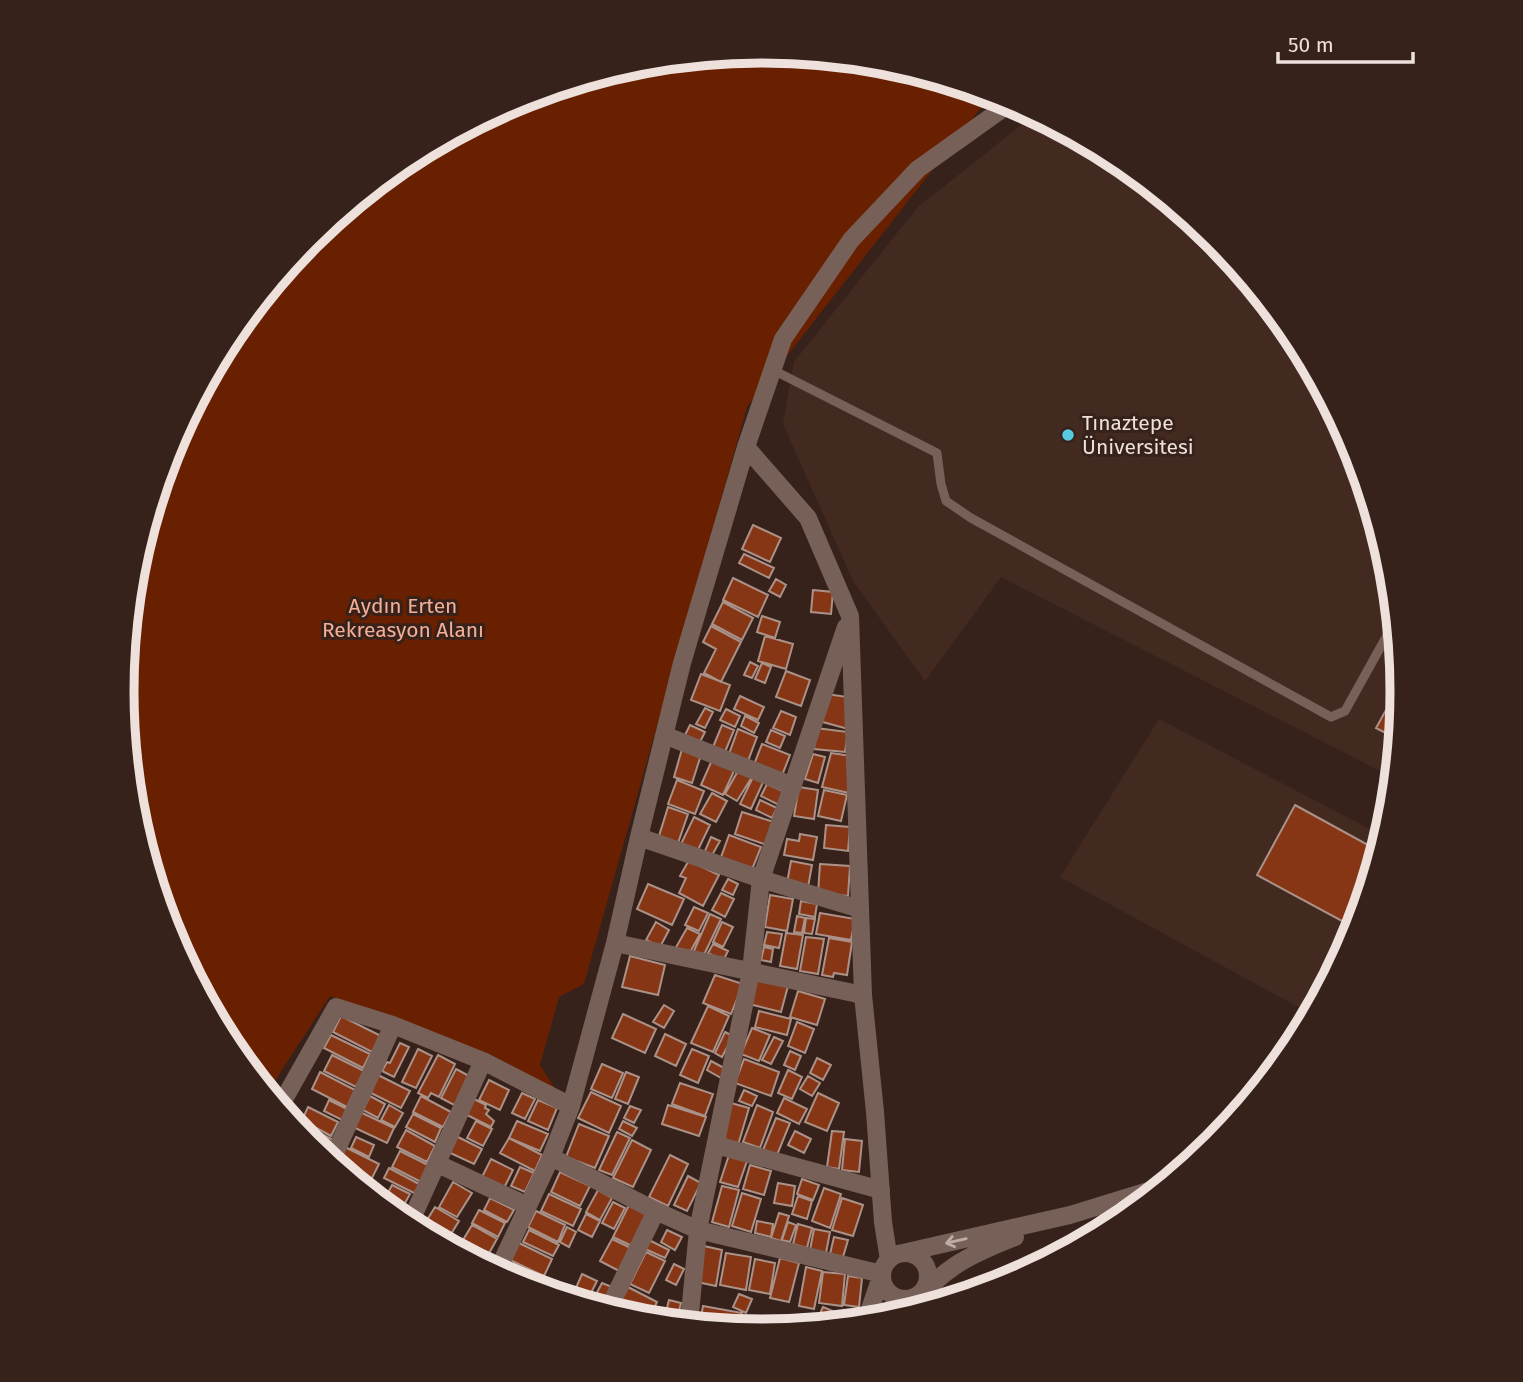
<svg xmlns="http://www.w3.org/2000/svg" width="1523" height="1382" font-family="'Fira Sans',sans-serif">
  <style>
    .built { fill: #432a21 }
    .green { fill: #692000 }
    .building { fill: #863615; stroke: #ab9289; stroke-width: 2 }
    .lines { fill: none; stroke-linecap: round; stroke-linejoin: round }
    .lane { stroke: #776058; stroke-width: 9 }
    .street { stroke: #776058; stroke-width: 18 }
    .oneway { stroke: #beada7 }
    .poi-dot { fill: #57c9e2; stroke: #36221b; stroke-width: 2.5 }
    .labels { text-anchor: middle; stroke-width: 6; stroke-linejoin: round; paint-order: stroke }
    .poi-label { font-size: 21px; fill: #eee0db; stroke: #36221b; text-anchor: start }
    .park-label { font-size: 21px; fill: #f3ae95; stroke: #36221b }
    .rim { fill: none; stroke: #eee0db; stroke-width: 9 }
  </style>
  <rect width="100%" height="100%" fill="#36221b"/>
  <!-- built -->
  <path class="built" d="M1035 114 1118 159 1215 239 1294 336 1353 446 1390 567 1402 691 1392 777 1001 577 925 681 853 581 783 424 794 362 918 207Z
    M1159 719 1383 836 1353 936 1311 1014 1060 877Z"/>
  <!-- green -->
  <path class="green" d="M762 51 887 63 991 95 747 407 584 984 559 997 540 1065 556 1090 330 996 267 1093 229 1046 170 936 133 816 121 691 134 566 170 446 229 335 309 238 406 158 517 99 637 63Z"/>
  <!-- building -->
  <path class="building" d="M753 525 781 538 770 562 742 549Z
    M744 554 774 568 769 578 739 563Z
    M733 578 768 595 758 617 723 600Z
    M776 579 786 585 780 597 769 591Z
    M813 590 833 592 831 614 811 612Z
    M723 602 753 618 742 640 712 624Z
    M762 616 780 622 775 638 757 632Z
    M711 626 741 642 721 682 704 673 716 649 703 642Z
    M765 636 793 644 786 669 758 661Z
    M750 662 758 666 752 678 744 675Z
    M762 663 771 667 765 683 755 679Z
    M786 671 810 680 801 706 776 697Z
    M701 674 730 685 720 711 691 700Z
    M826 694 848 697V729L819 721Z
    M740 696 764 707 758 720 734 709Z
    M705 708 713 712 705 728 696 724Z
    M726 709 740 716 735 727 720 720Z
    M1386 710 1399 717 1397 739 1376 728Z
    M781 711 796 717 790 735 773 728Z
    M745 716 759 723 754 733 741 726Z
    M690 725 705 732 699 744 684 737Z
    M722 725 734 730 725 752 713 747Z
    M816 728 848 732 845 752 814 749Z
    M738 729 757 737 748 761 729 754Z
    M771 730 785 736 780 748 766 742Z
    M762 744 790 755 781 778 753 767Z
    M682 749 701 755 692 783 674 777Z
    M831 753 852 756 849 793 822 787Z
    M813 754 825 757 818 783 805 779Z
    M712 760 734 771 723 795 701 785Z
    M739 769 752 777 737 801 725 794Z
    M754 775 764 780 751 809 740 804Z
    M677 780 704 791 695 814 668 804Z
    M767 784 785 792 779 805 761 796Z
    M799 787 818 790 814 819 794 816Z
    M824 790 847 795 841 821 818 816Z
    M712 793 727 801 716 822 700 814Z
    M760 800 777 808 772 818 756 810Z
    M1295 805 1379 851 1355 928 1257 875Z
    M668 807 688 814 678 843 659 836Z
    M742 812 774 822 767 845 735 834Z
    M694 817 710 825 697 852 681 844Z
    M826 825 850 827 848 851 824 848Z
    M800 834 817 837 813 860 784 855 787 839 799 841Z
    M729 835 761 847 751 872 720 860Z
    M711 837 720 841 711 857 704 853Z
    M791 861 812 865 808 887 787 883Z
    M688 862 694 863 719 875 703 906 679 893 686 878 680 876Z
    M820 864 850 866 848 896 818 893Z
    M728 879 738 884 733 895 722 890Z
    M648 884 684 899 672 925 637 909Z
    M721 893 734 899 725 917 712 910Z
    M770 895 793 899 787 931 765 927Z
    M801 901 817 904 815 917 799 914Z
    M694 907 708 913 699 931 685 925Z
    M820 913 855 919 851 940 816 934Z
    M710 914 721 919 703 957 693 953Z
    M797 916 805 918 802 933 794 932Z
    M806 918 815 919 812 934 804 933Z
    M656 922 669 930 660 947 646 940Z
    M722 922 733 927 723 947 713 942Z
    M687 928 700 934 688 956 675 949Z
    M767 932 782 934 779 948 764 945Z
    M786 933 803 935 797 969 780 966Z
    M806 937 824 939 818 974 800 971Z
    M829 938 852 942 847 975 834 973 833 977 822 975Z
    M713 944 728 951 723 961 708 953Z
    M764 947 773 949 771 962 761 960Z
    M630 956 665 965 658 995 622 987Z
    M715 975 743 984 731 1014 703 1003Z
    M756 978 788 986 781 1012 749 1004Z
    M798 991 825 999 817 1025 790 1017Z
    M664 1005 674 1011 664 1028 653 1022Z
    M708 1006 729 1016 713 1052 691 1043Z
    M759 1011 791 1019 787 1035 755 1027Z
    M623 1014 656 1029 645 1053 612 1038Z
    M341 1016 381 1036 372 1052 333 1032Z
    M797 1022 814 1029 805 1053 788 1046Z
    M752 1028 770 1035 759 1061 741 1054Z
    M725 1032 733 1036 722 1057 715 1053Z
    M665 1034 686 1044 676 1066 655 1056Z
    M331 1035 370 1054 363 1068 324 1048Z
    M774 1037 783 1041 771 1064 762 1060Z
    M400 1043 409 1047 394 1077 382 1071 387 1062 390 1063Z
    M418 1049 432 1056 416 1088 402 1082Z
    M692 1049 709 1056 698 1083 680 1075Z
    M790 1051 801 1056 795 1070 784 1065Z
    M332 1055 364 1071 356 1087 324 1071Z
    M438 1055 455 1064 439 1097 431 1093 428 1098 418 1093Z
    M817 1058 831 1065 823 1080 810 1073Z
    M744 1059 779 1072 771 1096 735 1083Z
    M711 1061 726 1069 721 1078 707 1070Z
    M602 1064 623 1073 612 1098 591 1089Z
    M456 1069 471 1077 456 1106 441 1098Z
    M788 1070 802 1077 792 1099 778 1093Z
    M320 1072 355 1090 347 1107 312 1089Z
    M626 1072 639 1077 628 1104 615 1099Z
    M378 1075 410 1091 401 1108 369 1092Z
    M808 1076 820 1083 812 1096 800 1089Z
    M489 1080 509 1090 500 1110 479 1100Z
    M680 1083 713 1094 705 1116 672 1104Z
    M744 1090 757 1096 752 1106 739 1101Z
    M591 1092 621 1106 609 1133 578 1118Z
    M522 1093 535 1099 525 1119 512 1113Z
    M818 1093 839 1103 827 1131 805 1122Z
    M370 1096 385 1104 378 1118 363 1110Z
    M421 1096 451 1112 443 1127 413 1112Z
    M470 1097 486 1105 485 1108 489 1110 486 1114 494 1121 491 1127 463 1113Z
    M784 1098 807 1109 799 1124 777 1113Z
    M329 1100 347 1109 342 1120 324 1111Z
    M538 1100 557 1108 548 1130 528 1121Z
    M731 1103 749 1108 738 1145 720 1139Z
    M389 1105 403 1113 395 1127 381 1120Z
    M668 1105 706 1117 699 1136 662 1124Z
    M757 1105 773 1112 760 1148 743 1142Z
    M630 1106 641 1110 634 1123 624 1118Z
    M308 1107 338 1122 331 1136 302 1120Z
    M360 1112 394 1128 387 1143 353 1127Z
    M413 1114 441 1128 435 1142 406 1127Z
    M776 1118 790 1123 777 1155 763 1150Z
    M297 1121 333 1140 324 1156 308 1143 295 1126Z
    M476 1121 492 1129 483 1146 467 1138Z
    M517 1121 548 1134 540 1151 509 1138Z
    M623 1121 637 1128 632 1136 619 1129Z
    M579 1124 609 1136 595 1168 566 1157Z
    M406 1130 435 1146 427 1162 397 1147Z
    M795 1131 811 1139 804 1153 788 1145Z
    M832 1131 844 1132 839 1169 827 1167Z
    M617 1132 630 1138 612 1175 599 1170Z
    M454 1135 482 1149 474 1164 446 1151Z
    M356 1137 374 1145 369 1157 351 1148Z
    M509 1138 542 1155 535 1171 500 1153Z
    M845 1139 862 1141 859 1172 842 1170Z
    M632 1140 651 1150 633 1187 613 1178Z
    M345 1147 379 1164 370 1182 336 1165Z
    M400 1151 430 1166 421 1182 392 1167Z
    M670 1155 688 1164 668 1206 649 1197Z
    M729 1155 747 1161 738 1187 720 1182Z
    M491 1159 513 1170 504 1188 482 1177Z
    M750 1165 771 1171 764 1195 743 1189Z
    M520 1167 534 1173 525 1192 511 1186Z
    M389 1168 421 1185 416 1194 384 1178Z
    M560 1172 590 1186 580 1206 551 1192Z
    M688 1176 701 1183 687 1211 674 1205Z
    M802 1179 819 1185 813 1200 797 1194Z
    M453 1182 472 1193 457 1217 439 1207Z
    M778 1183 795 1186 792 1206 774 1203Z
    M392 1185 410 1194 400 1212 383 1203Z
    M722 1186 739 1190 729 1227 712 1222Z
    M824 1188 841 1194 830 1228 812 1221Z
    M598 1190 612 1198 600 1220 586 1212Z
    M742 1193 761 1199 751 1232 732 1226Z
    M549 1194 581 1209 573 1226 541 1211Z
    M798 1196 812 1201 807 1219 792 1214Z
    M490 1198 514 1210 507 1222 484 1210Z
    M842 1198 863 1205 853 1236 832 1230Z
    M613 1202 625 1208 614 1229 602 1223Z
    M630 1203 648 1212 632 1246 613 1237Z
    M435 1207 459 1221 451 1234 427 1220Z
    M479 1210 505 1223 498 1237 472 1223Z
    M536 1211 565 1225 558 1242 528 1227Z
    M779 1213 789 1216 781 1241 771 1238Z
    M586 1214 600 1221 592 1237 578 1230Z
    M420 1218 449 1235 444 1244 415 1228Z
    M757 1221 773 1224 771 1237 755 1233Z
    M788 1222 796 1225 790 1242 782 1240Z
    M798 1224 812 1228 807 1248 793 1244Z
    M472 1225 497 1239 488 1255 463 1240Z
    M567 1227 576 1232 569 1247 560 1242Z
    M814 1229 830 1232 826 1253 810 1250Z
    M529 1230 559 1245 553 1256 523 1242Z
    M667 1230 682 1237 675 1250 661 1242Z
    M834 1237 848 1240 843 1257 830 1254Z
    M612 1239 633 1249 621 1272 600 1261Z
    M649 1240 669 1250 665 1258 645 1249Z
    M461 1241 487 1256 482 1264 456 1250Z
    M519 1243 552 1259 544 1276 510 1260Z
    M704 1246 722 1250 716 1286 697 1282Z
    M646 1252 665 1261 649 1293 630 1284Z
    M726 1253 751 1257 746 1290 720 1285Z
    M780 1258 799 1263 789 1302 770 1298Z
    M755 1259 775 1263 770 1294 749 1290Z
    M514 1263 543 1278 538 1289 516 1282 506 1277Z
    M674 1264 684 1269 676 1285 666 1280Z
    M806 1267 822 1271 814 1309 799 1306Z
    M823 1272 845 1274 842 1306 819 1303Z
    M582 1274 597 1281 589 1297 575 1290Z
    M848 1276 862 1278 859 1307 844 1305Z
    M602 1283 612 1287 604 1303 594 1298Z
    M628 1287 657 1302 648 1320 628 1316 616 1310Z
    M572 1291 599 1304 598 1307 568 1298Z
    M739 1294 752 1299 746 1313 733 1307Z
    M669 1300 681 1303 678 1315 666 1312Z
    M703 1306 742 1313 739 1329 700 1322Z
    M823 1307 835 1312 831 1323 818 1318Z
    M844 1310 858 1315 856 1322 840 1324Z
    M804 1314 827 1325 798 1328Z"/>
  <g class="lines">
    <!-- lane -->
    <path class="lane" d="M773 370 937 453 941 484 946 501 971 518 1331 717 1345 711 1395 621"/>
    <!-- street -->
    <path class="street" d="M664 735 793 786
      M639 837 761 879 860 909
      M615 943 863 995
      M279 1108 336 1007 393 1025 483 1061 571 1106
      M716 1145 881 1190
      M551 1157 656 1211 698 1230 882 1274 866 1321
      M331 1162 393 1025
      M438 1164 528 1206
      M409 1225 483 1061
      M903 1253 1070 1215 1161 1187
      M882 1276a23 23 0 1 1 46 0a23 23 0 1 1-46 0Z
      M889 1260 883 1222 875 1112 863 995 850 616 808 518 746 447 783 339 851 240 918 169 1012 102
      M497 1272 551 1157 571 1106 615 943 639 837 682 663 746 447
      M608 1310 656 1211
      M907 1313C939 1270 966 1256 1015 1237
      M689 1324 698 1230 751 971 761 879 846 627"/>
  </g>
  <!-- one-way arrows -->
  <defs><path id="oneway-shaft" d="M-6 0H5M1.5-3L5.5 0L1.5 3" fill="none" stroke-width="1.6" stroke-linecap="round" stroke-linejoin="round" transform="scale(1.75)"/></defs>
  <use class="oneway" href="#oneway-shaft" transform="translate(956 1241) rotate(167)"/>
  <!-- markers -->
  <circle class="poi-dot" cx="1068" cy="435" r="7"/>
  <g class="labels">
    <!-- poi labels -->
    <g class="poi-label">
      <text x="1082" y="430">Tınaztepe<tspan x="1082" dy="24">Üniversitesi</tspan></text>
    </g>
    <!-- park labels -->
    <g class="park-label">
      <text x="403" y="613">Aydın Erten<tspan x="403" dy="24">Rekreasyon Alanı</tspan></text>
    </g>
  </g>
  <!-- crop -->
  <path d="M0 0H1523V1382H0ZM134 691a628 628 0 1 1 1256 0a628 628 0 1 1-1256 0Z" fill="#36221b" fill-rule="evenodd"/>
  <path class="rim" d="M134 691a628 628 0 1 1 1256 0a628 628 0 1 1-1256 0Z"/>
  <!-- scale -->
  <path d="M1278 52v10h135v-10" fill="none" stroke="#eee0db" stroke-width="3.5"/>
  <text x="1288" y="52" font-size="21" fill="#eee0db" stroke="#36221b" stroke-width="5" paint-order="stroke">50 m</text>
</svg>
